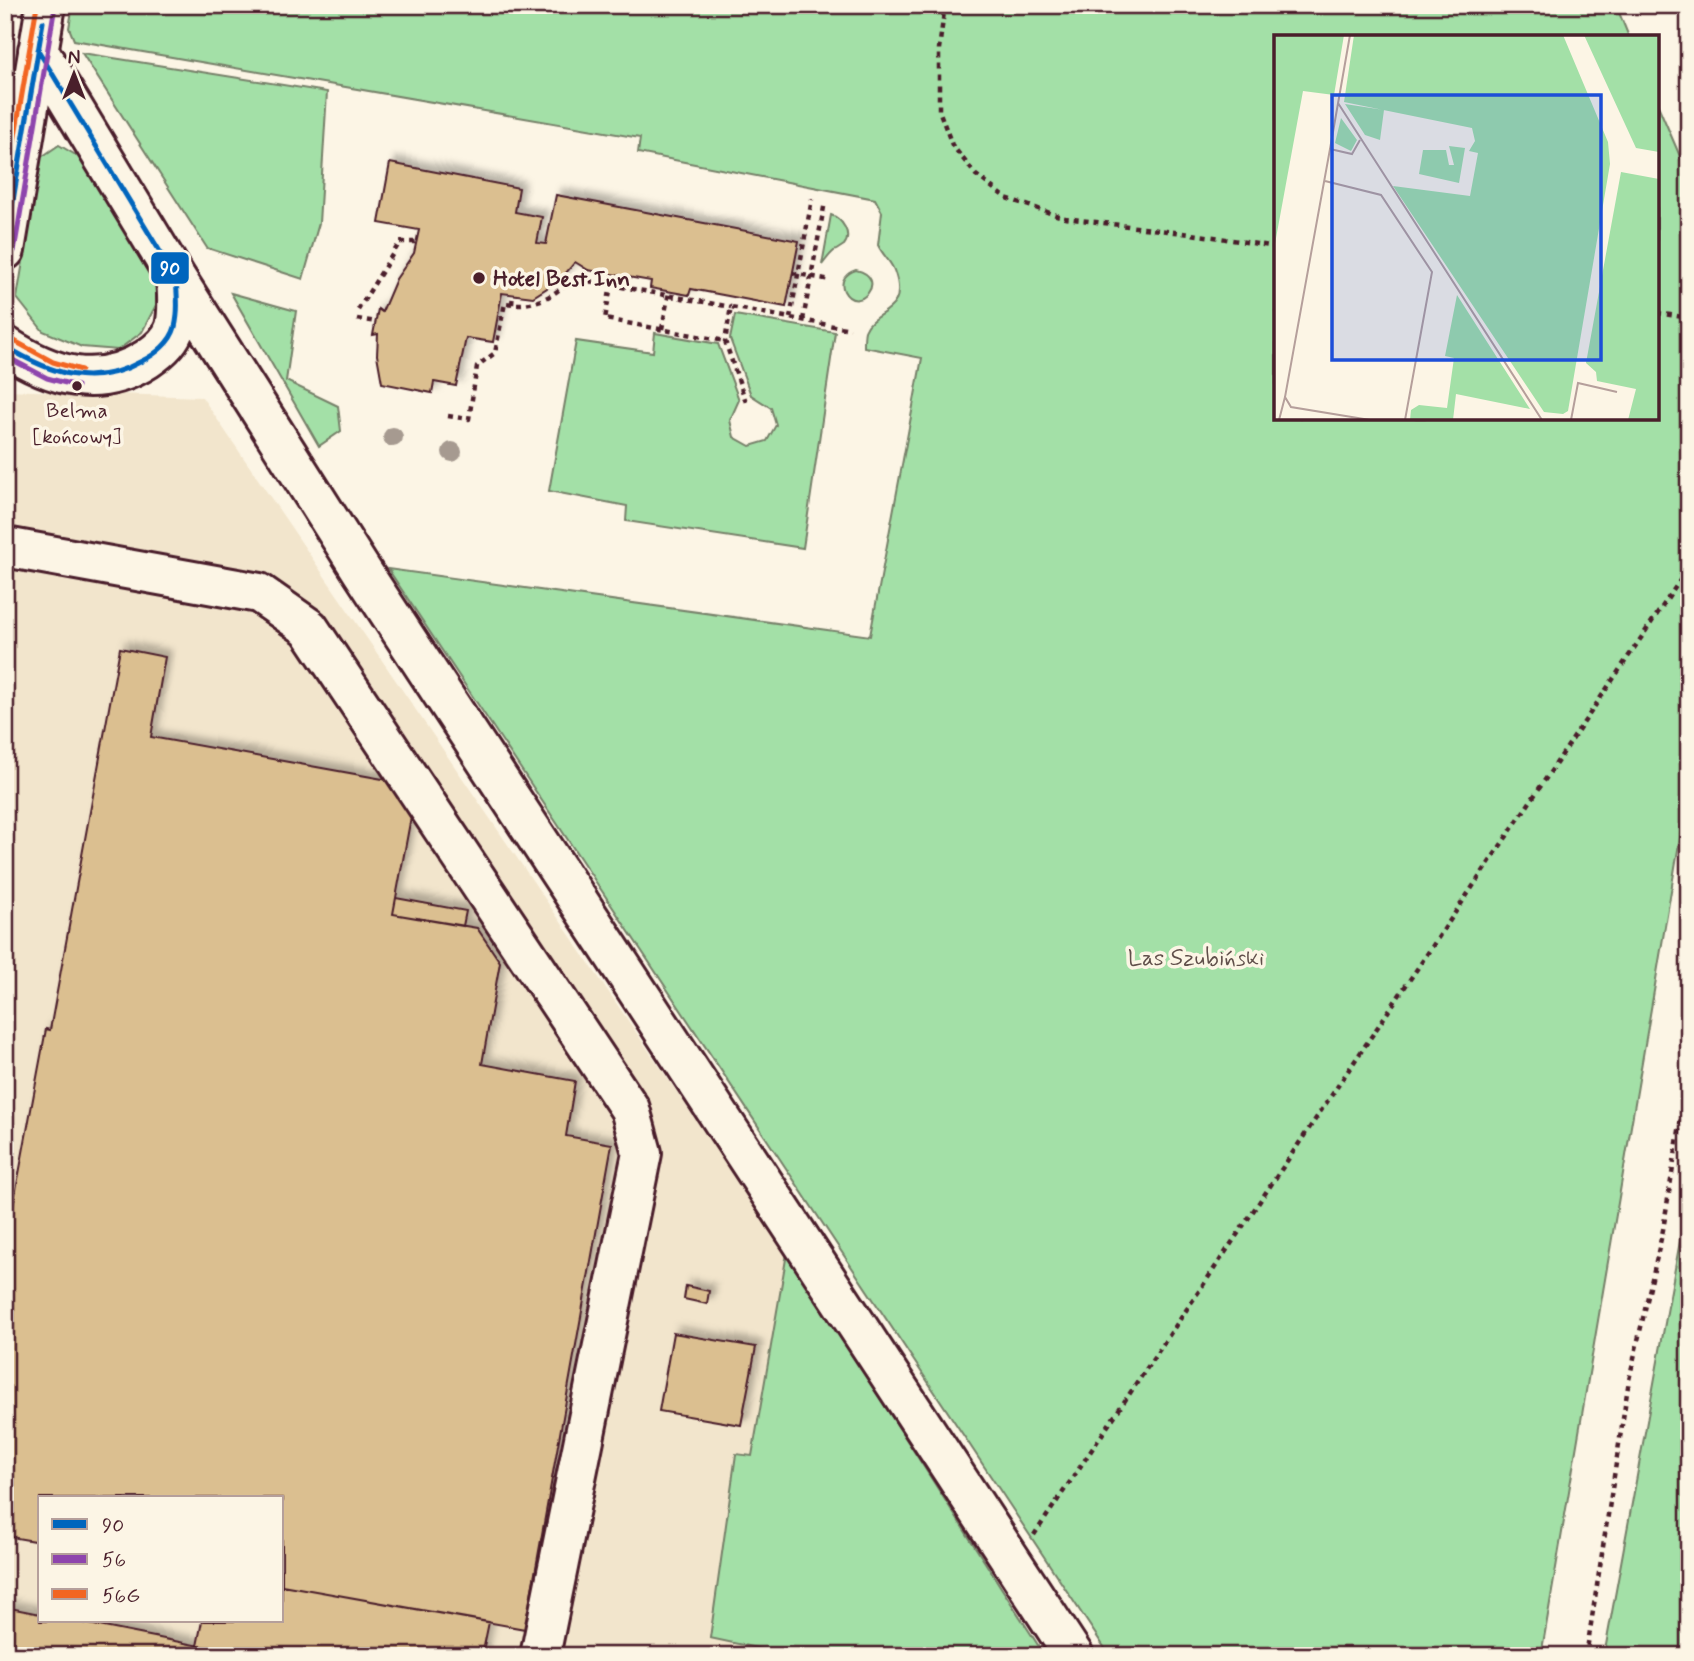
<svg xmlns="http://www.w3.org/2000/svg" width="1694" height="1661" font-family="Mynerve,sans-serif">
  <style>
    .built { fill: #f2e5cc; fill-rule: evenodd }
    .green { fill: #a3e0a7; stroke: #768069; stroke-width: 2 }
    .building { fill: #dbbf90; stroke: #4a1f2b; stroke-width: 2; filter: url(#shadow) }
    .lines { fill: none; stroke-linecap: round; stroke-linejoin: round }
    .minor-casing { stroke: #4a1f2b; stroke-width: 44 }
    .path { stroke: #4a1f2b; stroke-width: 4.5; stroke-dasharray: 5 5; stroke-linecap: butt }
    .minor { stroke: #fcf5e5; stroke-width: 38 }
    .bus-1-casing { stroke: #fcf5e5; stroke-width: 10 }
    .bus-2-casing { stroke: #fcf5e5; stroke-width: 10 }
    .bus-3-casing { stroke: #fcf5e5; stroke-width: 10 }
    .bus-1 { stroke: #0065bd; stroke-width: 5 }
    .bus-2 { stroke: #8e44ad; stroke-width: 5 }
    .bus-3 { stroke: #f26522; stroke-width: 5 }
    .tree { fill: #a69a90 }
    .poi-dot { fill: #4a1f2b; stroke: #fcf5e5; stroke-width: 2.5 }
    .labels { text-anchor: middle; stroke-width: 7; stroke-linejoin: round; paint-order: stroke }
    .bus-label { font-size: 21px; fill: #4a1f2b; stroke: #fcf5e5 }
    .poi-label { font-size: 23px; font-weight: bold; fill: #4a1f2b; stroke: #fcf5e5; text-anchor: start }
    .park-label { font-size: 23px; fill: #604f4a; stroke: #fcf5e5 }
    .inset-road { fill: none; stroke: #b59f9b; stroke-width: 2 }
    .view { fill: #1d4ed8; fill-opacity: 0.15; stroke: #1d4ed8; stroke-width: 3.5 }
    .inset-edge { fill: none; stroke: #4a1f2b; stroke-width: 3.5 }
    .line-badge { stroke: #fcf5e5; stroke-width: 2.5 }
    .badge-label { font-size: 19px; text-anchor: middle; font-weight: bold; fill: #fff }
  </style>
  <defs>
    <filter id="shadow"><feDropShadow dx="6" dy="-6" stdDeviation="3.5" flood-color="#0004"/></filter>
  </defs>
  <rect width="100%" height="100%" fill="#fcf5e5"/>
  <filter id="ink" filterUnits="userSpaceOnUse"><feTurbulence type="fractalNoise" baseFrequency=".0143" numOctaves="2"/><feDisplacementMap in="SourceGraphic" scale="14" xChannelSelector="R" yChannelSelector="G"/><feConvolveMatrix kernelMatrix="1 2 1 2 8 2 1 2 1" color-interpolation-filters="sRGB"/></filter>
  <g filter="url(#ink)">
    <!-- built -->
    <path class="built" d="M5 390 202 397 787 1253 1045 1656H5ZM40 1498H282V1621H40Z"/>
    <!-- green -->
    <path class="green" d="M73 5H1616L1629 37H1276V418H1657V103L1689 177V785L1541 1656H1110L388 569 870 636 922 358 864 347C864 342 864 335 865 331 873 309 909 315 895 273 892 262 883 256 878 245L882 212 875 199 638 153 640 138 74 40 69 28Z
      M82 53 327 92 319 223 303 279 207 248Z
      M59 145 79 157 156 278V305L142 332 118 350 82 347 43 331 17 298 40 158Z
      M831 215C841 218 853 234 844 245 844 245 835 251 834 251 829 255 826 260 822 265Z
      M856 270C891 278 857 316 844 291 839 280 847 273 856 270Z
      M231 293 296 311 286 381 338 406 341 431 319 446Z
      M735 315 835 332 803 548 626 521 627 506 549 491 576 341 653 352 655 333 718 344 739 400 730 420 734 437 750 446 767 441 776 425 771 408 751 395 730 339Z
      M1689 1192V1656H1604Z
      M787 1253 1045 1656H771V1651L710 1638 736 1454 752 1456Z"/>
    <!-- building -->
    <path class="building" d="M390 163 519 188 515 212 542 217 537 243 546 244 556 195 799 241 786 307 691 289 689 295 650 288 651 281 588 270 575 262 561 279 533 297 502 293 493 342 466 338 456 386 434 382 432 393 382 383 377 355 378 334 373 335 378 309 382 312 396 279 414 253 419 230 379 223Z
      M120 648 165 657 151 737 388 780 411 817 393 914 477 928 500 962 482 1064 575 1081 566 1136 612 1144 525 1629 282 1585V1498H40V1542L5 1536V1249L46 1029 50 1030Z
      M396 898 466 911 463 926 393 914Z
      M686 1286 709 1291 707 1304 684 1299Z
      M673 1333 756 1347 741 1425 659 1411Z
      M282 1585 489 1622 482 1656H250L197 1646 202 1621H282Z
      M5 1607 40 1614V1621H74L250 1656H5Z"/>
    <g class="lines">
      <!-- minor casing -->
      <g class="minor-casing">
        <path id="minor" d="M38 50 176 278 363 573 1074 1656
          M5 250 46 5
          M5 346C51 376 98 391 147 359 159 351 171 341 175 327 179 310 177 294 176 278
          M5 547 259 593 309 628 630 1109 642 1153 540 1656"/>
      </g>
      <!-- path -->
      <path class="path" d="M945 5 939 49V110L952 145 976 175 1006 198 1065 218 1214 237 1276 247
        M792 273 831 280
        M611 285 731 307
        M512 304 513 294
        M358 310 400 242H416
        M1657 313 1689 318
        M790 318 812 199
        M357 319 376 322
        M803 320 825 202
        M662 329 669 292
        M746 402 725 341 731 307 850 329
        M448 416 469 419 477 366 495 353 505 303C532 307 553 299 571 278L611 285 605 319 725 341
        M1034 1535 1689 567
        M1586 1656 1629 1380 1663 1230 1689 1068"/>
      <!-- minor -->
      <use href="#minor" class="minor"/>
      <!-- bus-1 casing -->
      <g class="bus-1-casing">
        <path id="bus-1" d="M5 248 43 22
          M5 346C51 374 92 389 142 361 156 354 171 342 175 327 179 311 177 294 176 278L38 50"/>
      </g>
      <!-- bus-2 casing -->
      <g class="bus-2-casing">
        <path id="bus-2" d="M14 251 55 6
          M5 356 47 378 77 386"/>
      </g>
      <!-- bus-3 casing -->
      <g class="bus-3-casing">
        <path id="bus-3" d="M5 195 37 5
          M9 338 53 362 81 370"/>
      </g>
      <!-- bus-1 -->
      <use href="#bus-1" class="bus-1"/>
      <!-- bus-2 -->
      <use href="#bus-2" class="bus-2"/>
      <!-- bus-3 -->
      <use href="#bus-3" class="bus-3"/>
    </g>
    <!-- trees -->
    <g class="tree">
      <circle cx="393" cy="437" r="10"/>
      <circle cx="452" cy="452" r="10"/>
    </g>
  </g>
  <!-- markers -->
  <g class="poi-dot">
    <circle cx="479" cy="278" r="7"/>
    <circle cx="77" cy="386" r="6"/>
  </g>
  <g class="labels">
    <!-- bus labels -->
    <g class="bus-label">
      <text x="77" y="417">Belma<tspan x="77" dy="26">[końcowy]</tspan></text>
    </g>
    <!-- poi labels -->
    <g class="poi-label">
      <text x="493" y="286">Hotel Best Inn</text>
    </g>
    <!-- park labels -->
    <g class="park-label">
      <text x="1196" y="965">Las Szubiński</text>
    </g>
  </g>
  <!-- overview -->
  <g transform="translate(1274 35)">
    <rect width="385" height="385" fill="#fcf5e5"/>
    <path d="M0 0H70L60 60 29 56 0 214ZM80 0H289L334 107 336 129 294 376 289 379 270 377 119 151 196 161 204 118 195 116 201 106 198 93 70 67ZM310 0H385V117L362 113ZM71 69 110 75 106 105 91 100ZM67 83 83 105 77 116 61 108ZM175 111 191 113 185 148 145 139 149 115H172L175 130H180ZM347 137 385 144V385H354L362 354 323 346 322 337 312 328ZM183 260 256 374 182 359 179 385H136L137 375 145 370 173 373 180 323 171 321Z" fill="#a3e0a7"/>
    <path class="inset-road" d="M76 0 56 114 78 119 86 105M64 68 268 385M56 114 11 362 17 372 96 385M51 146 107 160 158 237 131 385M5 385 11 362M297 385 304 348 343 357"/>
    <path class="view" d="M58 60H327V325H58Z"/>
    <rect width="385" height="385" class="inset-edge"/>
  </g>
  <rect class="line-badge" x="150" y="251" width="40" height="34" rx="7" fill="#0065bd"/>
  <g class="badge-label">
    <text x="170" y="275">90</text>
  </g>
  <!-- margin -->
  <rect width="1694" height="1661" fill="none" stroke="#fcf5e5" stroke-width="28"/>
  <rect x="14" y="14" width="1666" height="1633" fill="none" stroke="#4a1f2b" stroke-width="2.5" filter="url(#ink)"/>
  <!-- legend -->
  <rect x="38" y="1496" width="245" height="126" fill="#fcf5e5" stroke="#b59f9b" stroke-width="2"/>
  <rect x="52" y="1519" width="35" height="10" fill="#0065bd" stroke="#b59f9b" stroke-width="2"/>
  <text x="102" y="1532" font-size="21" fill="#4a1f2b">90</text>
  <rect x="52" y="1554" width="35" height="10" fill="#8e44ad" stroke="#b59f9b" stroke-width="2"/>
  <text x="102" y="1566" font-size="21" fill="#4a1f2b">56</text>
  <rect x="52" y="1589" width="35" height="10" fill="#f26522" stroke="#b59f9b" stroke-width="2"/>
  <text x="102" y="1602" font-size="21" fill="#4a1f2b">56G</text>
  <!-- north arrow -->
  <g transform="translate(74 74)" stroke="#fcf5e5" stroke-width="5" paint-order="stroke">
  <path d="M0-5L12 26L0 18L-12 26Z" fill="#4a1f2b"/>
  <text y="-10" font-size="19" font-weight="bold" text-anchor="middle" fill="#4a1f2b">N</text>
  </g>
</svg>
